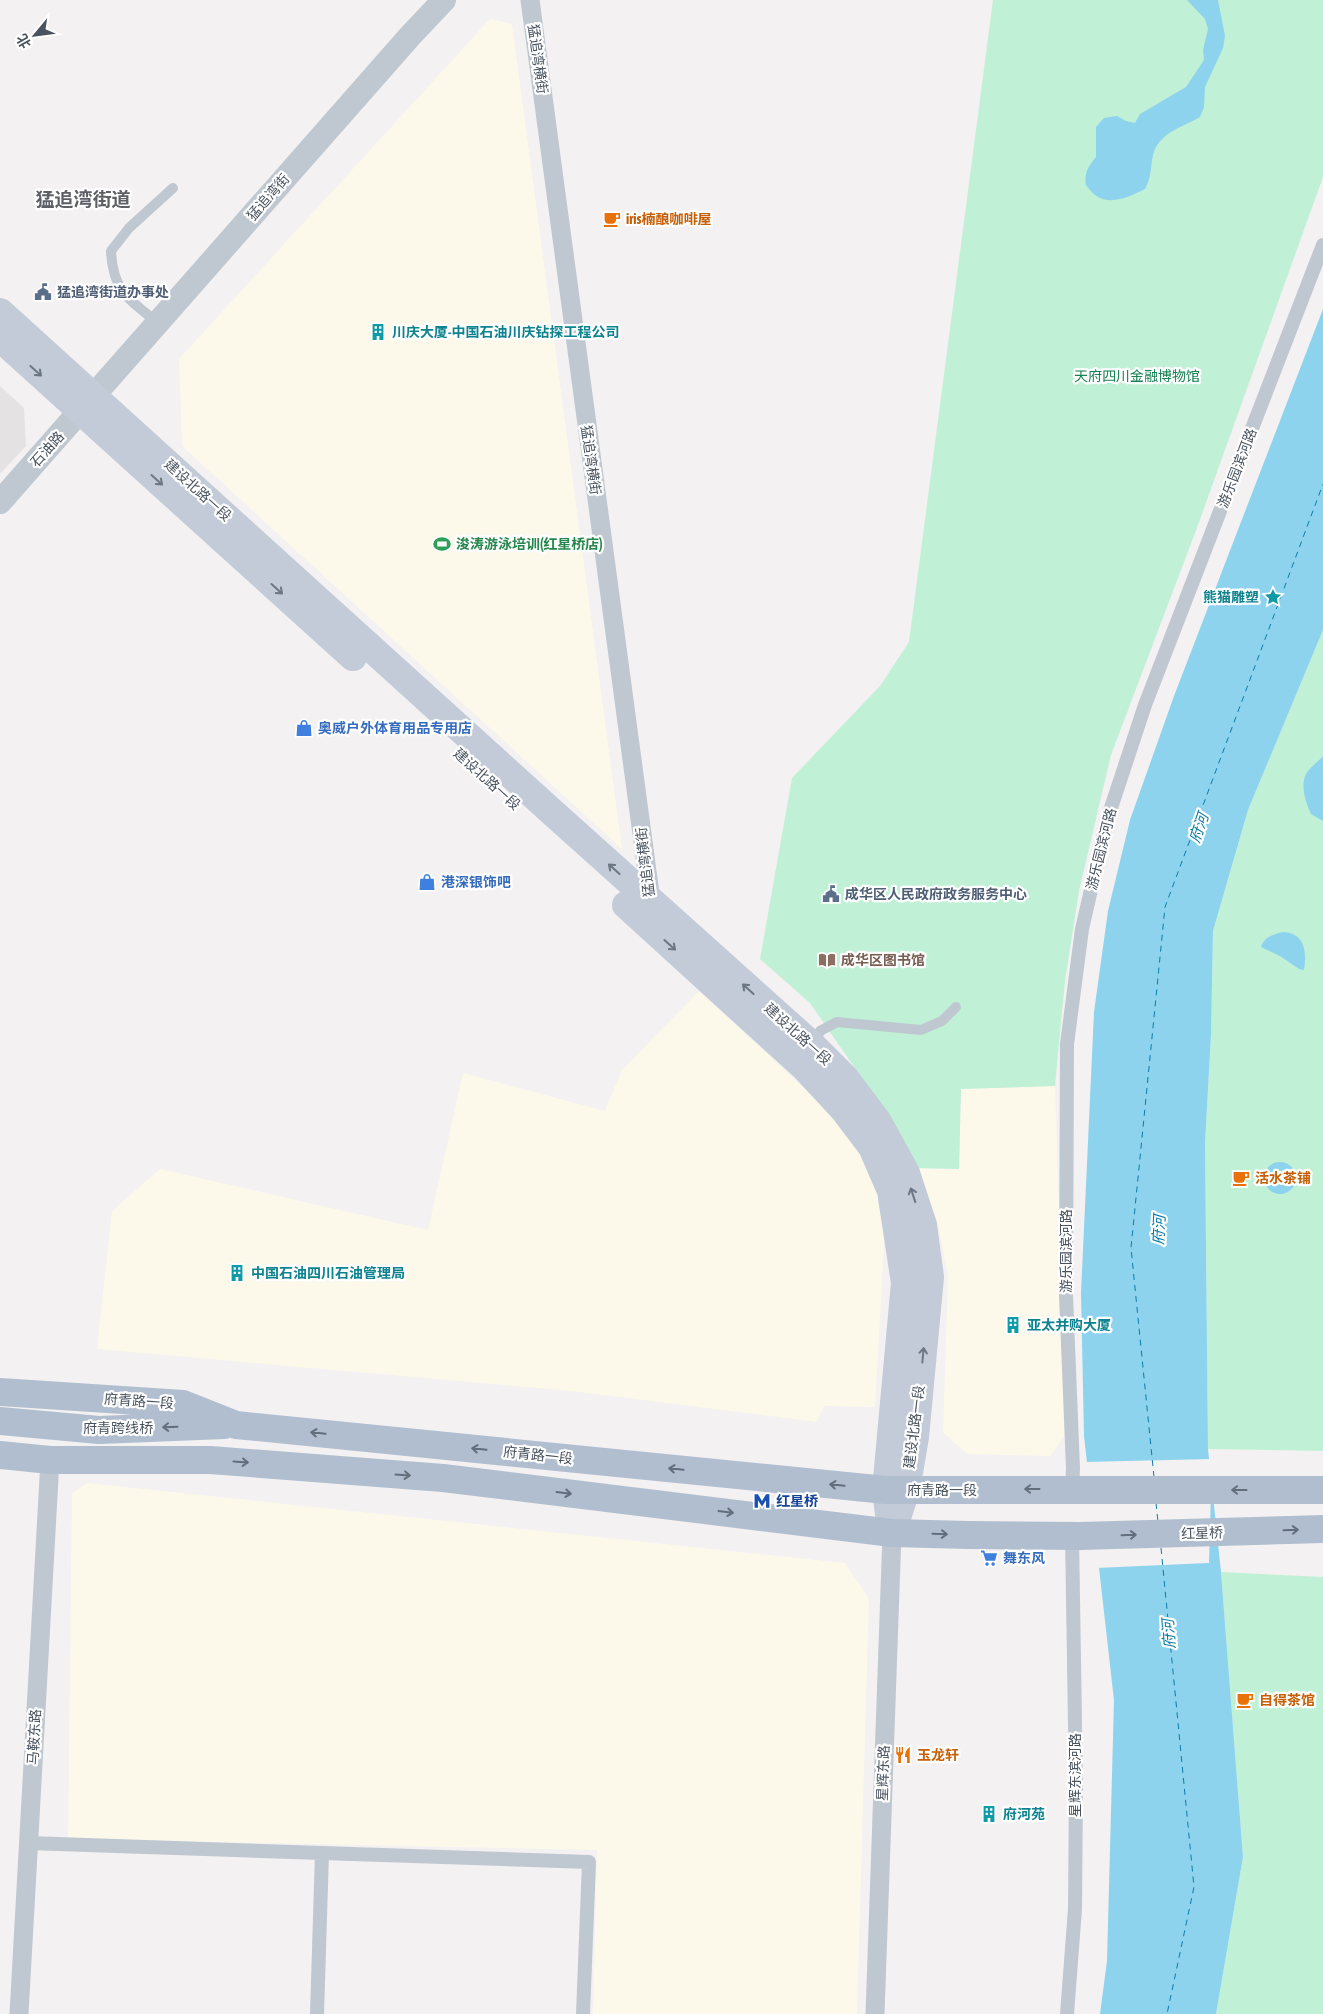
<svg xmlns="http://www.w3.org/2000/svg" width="1323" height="2014" font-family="'Asap Condensed','Noto Sans SC',sans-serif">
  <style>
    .commercial { fill: #fcf9eb }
    .education { fill: #e4e2e3 }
    .green { fill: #c0f0d6 }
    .water { fill: #8dd3ed }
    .pier { fill: #f3f1f1 }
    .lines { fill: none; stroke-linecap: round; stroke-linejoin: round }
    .ferry { stroke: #0b7ca6; stroke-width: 1; stroke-dasharray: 6 5; stroke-linecap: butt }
    .service { stroke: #bfc7d0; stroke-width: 10 }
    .pedestrian { stroke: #bfc7d0; stroke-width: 14 }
    .minor { stroke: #bfc7d0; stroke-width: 19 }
    .tertiary { stroke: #bfc7d0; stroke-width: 24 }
    .secondary { stroke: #c2cbd7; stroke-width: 28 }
    .primary { stroke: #b1becf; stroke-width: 28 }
    .primary-bridge { stroke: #b1becf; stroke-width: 28 }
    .oneway { stroke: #6d7783 }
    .oneway2 { stroke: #626e7b }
    .labels { text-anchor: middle; stroke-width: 4.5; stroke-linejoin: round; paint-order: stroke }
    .street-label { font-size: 14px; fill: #48535f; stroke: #fff }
    .food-label { font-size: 14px; font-weight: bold; fill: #c56008; stroke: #fff; text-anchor: start }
    .service-label { font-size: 14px; font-weight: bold; fill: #4e5e75; stroke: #fff; text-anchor: start }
    .culture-label { font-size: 14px; font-weight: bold; fill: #0d838f; stroke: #fff; text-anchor: start }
    .park-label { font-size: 14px; fill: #178253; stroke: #fff }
    .leisure-label { font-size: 14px; font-weight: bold; fill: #27864d; stroke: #fff; text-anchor: start }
    .shop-label { font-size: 14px; font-weight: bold; fill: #366cbe; stroke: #fff; text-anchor: start }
    .education-label { font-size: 14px; font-weight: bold; fill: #785e54; stroke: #fff; text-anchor: start }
    .transit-label { font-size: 14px; font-weight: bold; fill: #164399; stroke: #fff; text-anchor: start }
    .water-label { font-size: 15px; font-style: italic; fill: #0b7ca6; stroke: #fff }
    .district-label { font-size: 19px; font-weight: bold; fill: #5d6066; stroke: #fff }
  </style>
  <rect width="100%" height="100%" fill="#f3f1f1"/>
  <!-- commercial -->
  <path class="commercial" d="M490 19 512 24 622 849 182 446 179 359Z
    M699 991 830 1112 865 1158 886 1211 875 1407 824 1406 817 1422 572 1391 97 1349 112 1211 160 1169 428 1230 463 1073 605 1111 622 1070Z
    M1055 1086 1066 1433 1050 1456 967 1454 943 1432 948 1276 937 1220 914 1168 959 1169 961 1089Z
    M87 1483 845 1563 869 1598 857 2014H593L597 1850 68 1839 72 1493Z"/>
  <!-- education -->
  <path class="education" d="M0 386 24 408 26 446 0 474Z"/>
  <!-- green -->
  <path class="green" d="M993 0H1323V177L1198 525 1111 755 1079 891 1065 981 1055 1086 961 1089 959 1169 914 1168 861 1077 810 1003 760 959 792 778 880 686 909 642Z
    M1323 630V1451L1208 1449 1205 1143 1211 1035 1213 931 1248 810Z
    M1221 1572 1323 1577V2014H1216L1243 1857Z"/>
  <!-- water -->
  <path class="water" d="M1187 0H1218L1225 36 1223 48 1205 87 1204 107 1200 117C1182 128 1159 132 1153 155 1150 169 1152 176 1145 189 1131 196 1113 205 1098 197 1093 194 1089 189 1086 185 1084 173 1088 167 1096 157V127L1104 118 1117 116 1126 121 1135 123 1140 114 1186 87 1204 60 1203 50 1208 29 1205 19Z
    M1323 309V630L1248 810 1213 931 1211 1035 1205 1143 1208 1449 1221 1572 1243 1857 1216 2014H1100L1107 1961 1114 1700 1084 1436 1081 1293 1094 1012 1108 911 1130 820 1174 696Z
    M1323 756V821L1311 814C1306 803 1300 786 1306 774 1309 768 1318 762 1323 756Z
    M1283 932C1305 933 1307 952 1304 970L1299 969 1280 956 1261 947C1264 937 1274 934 1283 932Z
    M1264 1178a16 16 0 1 1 32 0a16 16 0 1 1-32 0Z"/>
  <!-- pier -->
  <path class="pier" d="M1212 1459 1209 1563 1096 1568 1084 1462Z"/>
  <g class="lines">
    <!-- ferry -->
    <path class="ferry" d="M1154 1477 1131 1248 1165 907 1323 484
      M1156 1503 1158 1522
      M1161 1548 1194 1887 1167 2014"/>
    <!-- service -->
    <path class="service" d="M158 323C129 299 113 292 111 251L129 228 173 188
      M814 1045 820 1031 837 1022 921 1030 942 1021 956 1007"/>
    <!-- pedestrian -->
    <path class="pedestrian" d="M1072 1489 1073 1469 1066 1295 1067 1044 1082 929 1107 820 1145 705 1323 245
      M28 1843 589 1862 583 2014
      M317 2014 322 1853
      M1067 2014 1075 1909 1076 1785 1072 1536"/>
    <!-- minor -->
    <path class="minor" d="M530 0 651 901 649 904
      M19 2014 50 1460
      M875 2014 892 1533"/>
    <!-- tertiary -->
    <path class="tertiary" d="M0 502 410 36 444 0"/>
    <!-- secondary -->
    <path class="secondary" d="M0 312 552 812 813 1046 845 1078 878 1122 906 1173 923 1225 930 1277 915 1437 906 1490 892 1533
      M0 338 353 657
      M626 905 805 1068 844 1110 872 1147 891 1191 905 1283 886 1490 889 1514"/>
    <!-- primary -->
    <path class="primary" d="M0 1392 183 1404 236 1425 886 1490H1323
      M99 1430 224 1425
      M0 1455 50 1460H210L443 1478 892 1533 968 1535 1080 1536"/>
    <!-- primary-bridge -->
    <path class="primary-bridge" d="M0 1421 99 1430
      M1080 1536 1323 1529"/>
  </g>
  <!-- one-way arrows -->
  <defs><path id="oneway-shaft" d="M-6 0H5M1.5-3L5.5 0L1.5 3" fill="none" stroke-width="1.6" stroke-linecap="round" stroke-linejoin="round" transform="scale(1.25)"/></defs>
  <g class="oneway">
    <use href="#oneway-shaft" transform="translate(36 371) rotate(42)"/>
    <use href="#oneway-shaft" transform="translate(157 480) rotate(42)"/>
    <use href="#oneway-shaft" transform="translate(277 589) rotate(42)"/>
    <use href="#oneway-shaft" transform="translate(614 869) rotate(-138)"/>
    <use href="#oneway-shaft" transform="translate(670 945) rotate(42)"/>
    <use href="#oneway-shaft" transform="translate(748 989) rotate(-138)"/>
    <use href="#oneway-shaft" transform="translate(913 1195) rotate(-108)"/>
    <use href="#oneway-shaft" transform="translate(923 1355) rotate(-85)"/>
  </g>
  <g class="oneway2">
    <use href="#oneway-shaft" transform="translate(170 1427) rotate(178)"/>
    <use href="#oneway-shaft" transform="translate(318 1433) rotate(-174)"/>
    <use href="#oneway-shaft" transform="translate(479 1449) rotate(-174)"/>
    <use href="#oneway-shaft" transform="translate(241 1462) rotate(4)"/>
    <use href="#oneway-shaft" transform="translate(676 1469) rotate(-174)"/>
    <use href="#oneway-shaft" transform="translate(403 1475) rotate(4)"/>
    <use href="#oneway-shaft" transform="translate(837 1485) rotate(-174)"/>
    <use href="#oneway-shaft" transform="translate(1032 1489) rotate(180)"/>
    <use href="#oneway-shaft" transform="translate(1239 1490) rotate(-180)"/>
    <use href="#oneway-shaft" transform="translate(564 1493) rotate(7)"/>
    <use href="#oneway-shaft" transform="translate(726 1512) rotate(7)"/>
    <use href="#oneway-shaft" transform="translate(1291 1530) rotate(-2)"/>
    <use href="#oneway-shaft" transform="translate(940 1534) rotate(2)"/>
    <use href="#oneway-shaft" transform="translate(1129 1535) rotate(-2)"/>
  </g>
  <!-- icons -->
  <defs>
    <g id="cafe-bare" transform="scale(1.35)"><path d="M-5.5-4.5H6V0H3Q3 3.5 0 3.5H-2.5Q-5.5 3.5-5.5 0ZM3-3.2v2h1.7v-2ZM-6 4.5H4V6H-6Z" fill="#e8710a" stroke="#fff" stroke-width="2.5" paint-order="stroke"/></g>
    <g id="civic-bare" transform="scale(1.35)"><path d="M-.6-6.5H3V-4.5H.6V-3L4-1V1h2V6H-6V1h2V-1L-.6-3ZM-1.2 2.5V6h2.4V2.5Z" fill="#5c6f8a" stroke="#fff" stroke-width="2.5" paint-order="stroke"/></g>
    <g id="building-bare" transform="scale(1.35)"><path d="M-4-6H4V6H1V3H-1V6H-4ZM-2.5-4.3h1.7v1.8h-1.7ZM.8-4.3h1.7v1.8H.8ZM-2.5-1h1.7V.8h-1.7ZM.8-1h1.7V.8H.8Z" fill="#0f9aa8" stroke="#fff" stroke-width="2.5" paint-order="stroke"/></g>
    <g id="stadium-bare" transform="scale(1.35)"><path d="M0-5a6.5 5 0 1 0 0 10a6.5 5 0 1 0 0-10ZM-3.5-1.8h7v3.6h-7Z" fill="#2e9e5b" stroke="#fff" stroke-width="2.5" paint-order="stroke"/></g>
    <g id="sight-bare" transform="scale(1.35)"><path d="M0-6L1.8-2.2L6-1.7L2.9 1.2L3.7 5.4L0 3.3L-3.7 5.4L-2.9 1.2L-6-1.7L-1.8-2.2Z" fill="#0f9aa8" stroke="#fff" stroke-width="2.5" paint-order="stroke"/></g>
    <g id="shop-bare" transform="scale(1.35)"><path d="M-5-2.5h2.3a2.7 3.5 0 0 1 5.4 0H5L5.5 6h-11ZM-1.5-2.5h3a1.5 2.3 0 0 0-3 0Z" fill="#3f7fe0" stroke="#fff" stroke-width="2.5" paint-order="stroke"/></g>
    <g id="library-bare" transform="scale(1.35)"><path d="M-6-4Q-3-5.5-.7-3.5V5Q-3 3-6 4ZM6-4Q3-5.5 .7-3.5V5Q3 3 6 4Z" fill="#8d6e63" stroke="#fff" stroke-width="2.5" paint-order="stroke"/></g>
    <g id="metro-bare" transform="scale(1.35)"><path d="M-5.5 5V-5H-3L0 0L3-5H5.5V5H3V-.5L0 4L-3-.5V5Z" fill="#1a4fb4" stroke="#fff" stroke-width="2.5" paint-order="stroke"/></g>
    <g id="supermarket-bare" transform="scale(1.35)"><path d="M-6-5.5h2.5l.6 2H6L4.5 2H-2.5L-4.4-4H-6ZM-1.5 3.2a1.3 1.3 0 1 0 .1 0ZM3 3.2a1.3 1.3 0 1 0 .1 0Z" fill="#3f7fe0" stroke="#fff" stroke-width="2.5" paint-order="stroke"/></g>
    <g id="restaurant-bare" transform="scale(1.35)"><path d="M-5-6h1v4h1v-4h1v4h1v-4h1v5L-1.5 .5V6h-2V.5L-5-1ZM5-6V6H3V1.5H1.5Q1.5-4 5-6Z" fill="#e8710a" stroke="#fff" stroke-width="2.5" paint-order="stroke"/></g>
  </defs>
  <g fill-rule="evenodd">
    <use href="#cafe-bare" x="612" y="219"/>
    <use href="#civic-bare" x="43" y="292"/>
    <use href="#building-bare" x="378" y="332"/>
    <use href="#stadium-bare" x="442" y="544"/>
    <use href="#sight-bare" x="1273" y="597"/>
    <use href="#shop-bare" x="304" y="728"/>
    <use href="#shop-bare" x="427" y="882"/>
    <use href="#civic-bare" x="831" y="894"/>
    <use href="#library-bare" x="827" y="960"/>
    <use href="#cafe-bare" x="1241" y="1178"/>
    <use href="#building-bare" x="237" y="1273"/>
    <use href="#building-bare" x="1013" y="1325"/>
    <use href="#metro-bare" x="762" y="1501"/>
    <use href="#supermarket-bare" x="989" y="1558"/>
    <use href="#cafe-bare" x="1245" y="1700"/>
    <use href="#restaurant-bare" x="903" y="1755"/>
    <use href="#building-bare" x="989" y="1814"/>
  </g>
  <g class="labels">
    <!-- street labels -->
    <g class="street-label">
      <text transform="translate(538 59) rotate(82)" y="5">猛追湾横街</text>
      <text transform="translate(268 197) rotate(-49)" y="5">猛追湾街</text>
      <text transform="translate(47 449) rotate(-48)" y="5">石油路</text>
      <text transform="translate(591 460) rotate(82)" y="5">猛追湾横街</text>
      <text transform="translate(1237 468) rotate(-69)" y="5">游乐园滨河路</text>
      <text transform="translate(198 490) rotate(42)" y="5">建设北路一段</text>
      <text transform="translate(487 779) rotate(42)" y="5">建设北路一段</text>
      <text transform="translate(1101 849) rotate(-76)" y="5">游乐园滨河路</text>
      <text transform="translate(645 862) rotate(-97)" y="5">猛追湾横街</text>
      <text transform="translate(798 1034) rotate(42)" y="5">建设北路一段</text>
      <text transform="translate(1066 1251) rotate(-90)" y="5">游乐园滨河路</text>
      <text transform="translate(139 1401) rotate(4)" y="5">府青路一段</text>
      <text transform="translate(914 1427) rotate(-83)" y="5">建设北路一段</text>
      <text x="118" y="1433">府青跨线桥</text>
      <text transform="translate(538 1455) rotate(6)" y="5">府青路一段</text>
      <text x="942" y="1495">府青路一段</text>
      <text transform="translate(1202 1533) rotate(-2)" y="5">红星桥</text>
      <text transform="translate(34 1737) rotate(-87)" y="5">马鞍东路</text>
      <text transform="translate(883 1773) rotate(-88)" y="5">星辉东路</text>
      <text transform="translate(1075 1775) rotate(-90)" y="5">星辉东滨河路</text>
    </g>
    <!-- food labels -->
    <g class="food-label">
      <text x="626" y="224">iris楠酿咖啡屋</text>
      <text x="1255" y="1183">活水茶铺</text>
      <text x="1259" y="1705">自得茶馆</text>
      <text x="917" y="1760">玉龙轩</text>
    </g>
    <!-- service labels -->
    <g class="service-label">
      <text x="57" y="297">猛追湾街道办事处</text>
      <text x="845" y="899">成华区人民政府政务服务中心</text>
    </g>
    <!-- culture labels -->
    <g class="culture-label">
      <text x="392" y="337">川庆大厦-中国石油川庆钻探工程公司</text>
      <text x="1259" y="602" text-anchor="end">熊猫雕塑</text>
      <text x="251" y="1278">中国石油四川石油管理局</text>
      <text x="1027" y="1330">亚太并购大厦</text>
      <text x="1003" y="1819">府河苑</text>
    </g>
    <!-- park labels -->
    <g class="park-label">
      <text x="1137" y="381">天府四川金融博物馆</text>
    </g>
    <!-- leisure labels -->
    <g class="leisure-label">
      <text x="456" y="549">浚涛游泳培训(红星桥店)</text>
    </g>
    <!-- shop labels -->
    <g class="shop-label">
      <text x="318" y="733">奥威户外体育用品专用店</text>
      <text x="441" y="887">港深银饰吧</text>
      <text x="1003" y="1563">舞东风</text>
    </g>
    <!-- education labels -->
    <g class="education-label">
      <text x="841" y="965">成华区图书馆</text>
    </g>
    <!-- transit labels -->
    <g class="transit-label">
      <text x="776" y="1506">红星桥</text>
    </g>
    <!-- water labels -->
    <g class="water-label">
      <text transform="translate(1199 828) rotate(-71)" y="5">府河</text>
      <text transform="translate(1159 1230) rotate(-87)" y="5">府河</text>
      <text transform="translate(1169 1634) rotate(-94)" y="5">府河</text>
    </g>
    <!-- district labels -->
    <g class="district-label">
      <text x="83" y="206">猛追湾街道</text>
    </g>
  </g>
  <!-- north arrow -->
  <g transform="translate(35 35) rotate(241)" stroke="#ffffff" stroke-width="4" paint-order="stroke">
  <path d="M0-4L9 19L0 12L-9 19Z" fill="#48535f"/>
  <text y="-8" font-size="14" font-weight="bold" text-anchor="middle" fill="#48535f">北</text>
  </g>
</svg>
